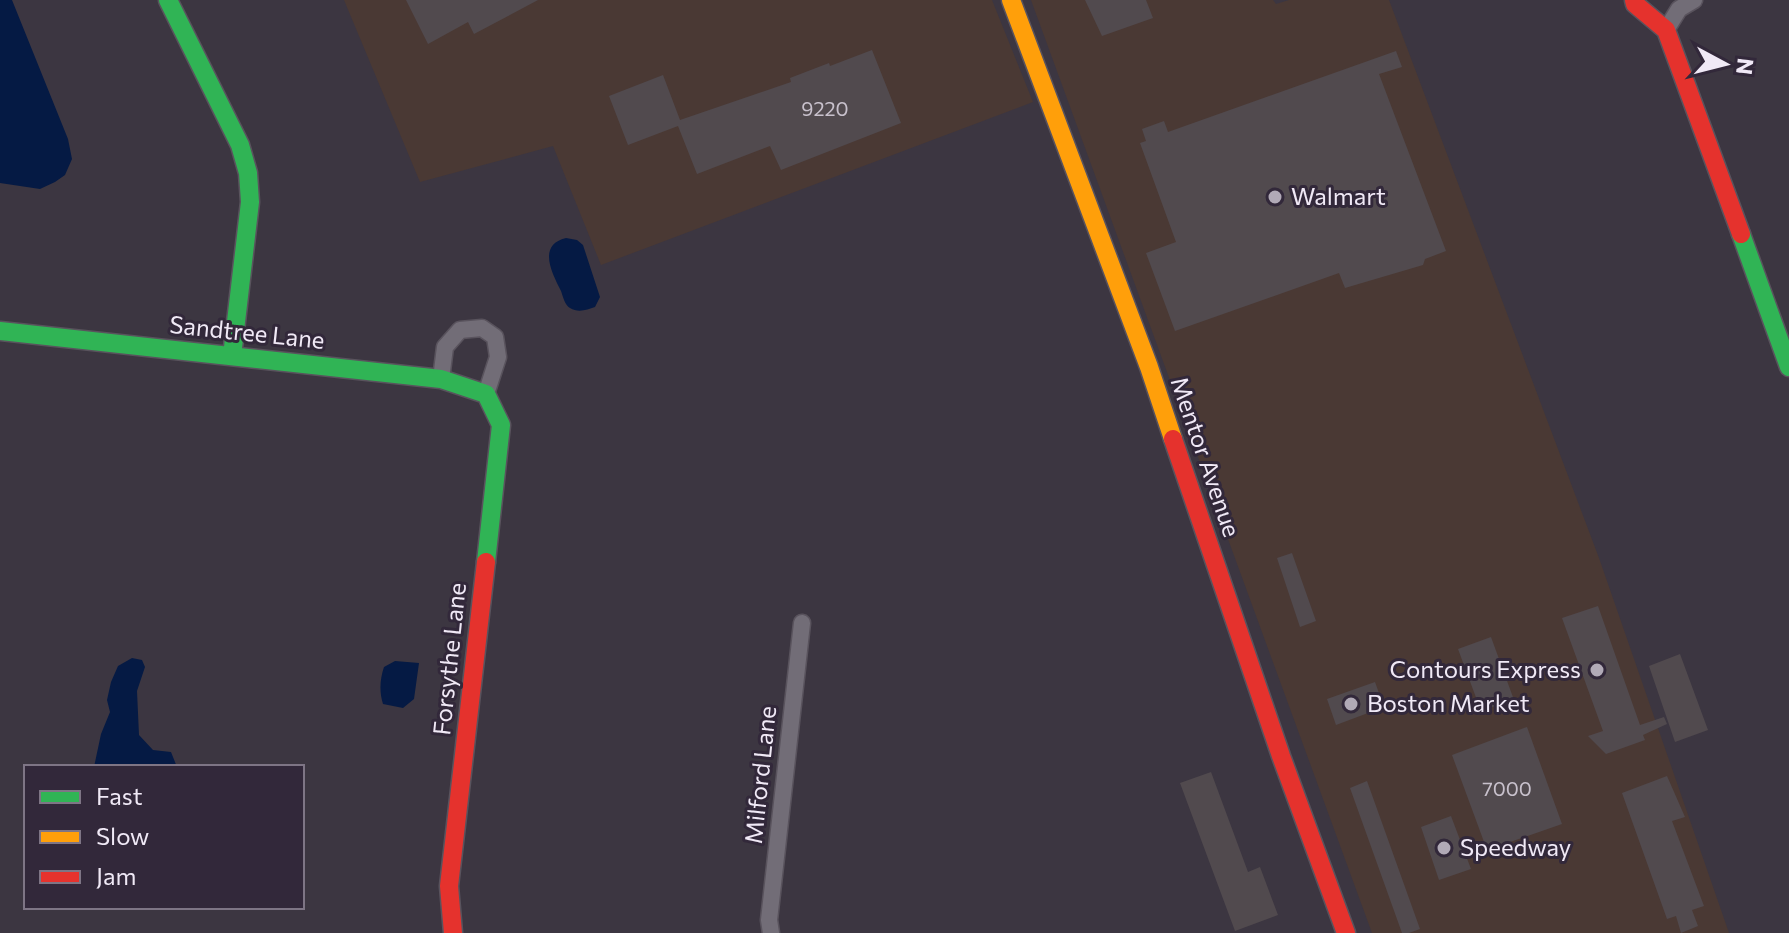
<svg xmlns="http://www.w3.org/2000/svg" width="1789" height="933" font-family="Commissioner,sans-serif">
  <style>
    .commercial { fill: #4a3934 }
    .water { fill: #051a44 }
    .building { fill: #514a4e }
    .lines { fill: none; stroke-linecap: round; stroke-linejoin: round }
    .street-casing { stroke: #59535d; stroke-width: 19 }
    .fast-casing { stroke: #59535d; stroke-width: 21 }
    .slow-casing { stroke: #59535d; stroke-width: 21 }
    .jam-casing { stroke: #59535d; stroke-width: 21 }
    .street { stroke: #726d77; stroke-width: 16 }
    .fast { stroke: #30b455; stroke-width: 18 }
    .slow { stroke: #ff9f0a; stroke-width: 18 }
    .jam { stroke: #e5322d; stroke-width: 18 }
    .poi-dot { fill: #b1aab7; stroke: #32283a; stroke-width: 3 }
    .labels { text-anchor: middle; stroke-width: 6; stroke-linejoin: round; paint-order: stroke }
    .number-label { font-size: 20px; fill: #c8c1cc }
    .poi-label { font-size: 24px; fill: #f0e9f6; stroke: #32283a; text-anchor: start }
    .street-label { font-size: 24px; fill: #f0e9f6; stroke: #32283a }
  </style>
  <rect width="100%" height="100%" fill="#3c3641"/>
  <!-- commercial -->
  <path class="commercial" d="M344 0H992L1033 102 601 265 553 146 420 182Z
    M1031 0H1273L1276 4 1289 0H1389L1599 558 1729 933H1372Z"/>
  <!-- water -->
  <path class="water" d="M0 0H12L68 139 72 159 65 175 55 182 40 189 0 183Z
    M566 238 577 240 583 245 600 297 595 307C587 310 578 313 570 308 565 305 563 297 561 291 552 273 537 245 566 238Z
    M132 658 142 660 145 667 137 691 139 735 153 750 171 752 177 767H94L101 734 110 712 107 700 111 682 118 666Z
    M395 661 419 663 414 699 403 708 383 704C379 691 380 679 384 667Z"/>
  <!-- building -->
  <path class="building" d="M406 0H538L474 34 468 22 428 44Z
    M1085 0H1146L1153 18 1102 36Z
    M872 50 901 123 781 170 770 146 697 174 678 126 628 145 609 96 663 75 680 120 791 82 790 78 829 63 830 66Z
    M1396 51 1402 67 1379 74 1446 251 1425 259 1423 265 1345 288 1339 273 1175 331 1146 253 1176 242 1140 143 1146 141 1142 129 1164 121 1168 132Z
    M1292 553 1316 621 1300 627 1277 558Z
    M1598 606 1640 725 1664 717 1667 724 1643 735 1645 740 1606 754 1588 736 1603 731 1562 618Z
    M1491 637 1514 700 1481 711 1458 649Z
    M1680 654 1708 730 1675 742 1649 666Z
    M1375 682 1384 707 1336 725 1327 699Z
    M1527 727 1562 824 1487 850 1452 755Z
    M1211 772 1248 872 1260 867 1278 915 1235 931 1180 783Z
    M1667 776 1685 817 1672 821 1704 906 1692 910 1698 926 1681 933 1676 916 1667 919 1622 793Z
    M1367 781 1420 929 1409 933H1402L1350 788Z
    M1451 816 1471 869 1439 880 1421 827Z"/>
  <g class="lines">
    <!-- street casing -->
    <g class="street-casing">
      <path id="street" d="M1666 30 1679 9 1694 0
        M441 379 445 347 460 330 482 328 495 337 498 357 486 394
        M771 933 769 920 802 623"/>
    </g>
    <!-- fast casing -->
    <g class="fast-casing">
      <path id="fast" d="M168 0 240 145 248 173 250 202 232 356
        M1741 234 1789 367
        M0 331 441 379 486 394 501 425 486 562"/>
    </g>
    <!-- slow casing -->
    <g class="slow-casing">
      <path id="slow" d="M1011 0 1149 367 1173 439"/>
    </g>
    <!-- jam casing -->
    <g class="jam-casing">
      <path id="jam" d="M1634 0 1635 4 1666 30 1741 234
        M1173 439 1281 756 1346 933
        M453 933 449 886 486 562"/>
    </g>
    <!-- street -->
    <use href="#street" class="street"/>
    <!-- fast -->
    <use href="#fast" class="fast"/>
    <!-- slow -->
    <use href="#slow" class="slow"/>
    <!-- jam -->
    <use href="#jam" class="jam"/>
  </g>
  <!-- markers -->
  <g class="poi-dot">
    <circle cx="1275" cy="197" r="8"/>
    <circle cx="1597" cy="670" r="8"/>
    <circle cx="1351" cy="704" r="8"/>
    <circle cx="1444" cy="848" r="8"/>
  </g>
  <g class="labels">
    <!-- number labels -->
    <g class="number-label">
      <text x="825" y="116">9220</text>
      <text x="1507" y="796">7000</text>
    </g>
    <!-- poi labels -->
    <g class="poi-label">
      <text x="1291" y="205">Walmart</text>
      <text x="1581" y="678" text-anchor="end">Contours Express</text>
      <text x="1367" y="712">Boston Market</text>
      <text x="1460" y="856">Speedway</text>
    </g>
    <!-- street labels -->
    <g class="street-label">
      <text transform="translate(247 333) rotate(6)" y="8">Sandtree Lane</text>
      <text transform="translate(1205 457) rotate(71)" y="8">Mentor Avenue</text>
      <text transform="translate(450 659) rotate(-84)" y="8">Forsythe Lane</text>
      <text transform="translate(761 775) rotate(-84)" y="8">Milford Lane</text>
    </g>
  </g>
  <!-- legend -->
  <rect x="24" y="765" width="280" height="144" fill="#32283a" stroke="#7e7585" stroke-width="2"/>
  <rect x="40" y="791" width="40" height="12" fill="#30b455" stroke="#7e7585" stroke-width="2"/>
  <text x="96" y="805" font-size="24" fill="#f0e9f6">Fast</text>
  <rect x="40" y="831" width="40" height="12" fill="#ff9f0a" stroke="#7e7585" stroke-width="2"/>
  <text x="96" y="845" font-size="24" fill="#f0e9f6">Slow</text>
  <rect x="40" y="871" width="40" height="12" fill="#e5322d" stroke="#7e7585" stroke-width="2"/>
  <text x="96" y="885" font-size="24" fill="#f0e9f6">Jam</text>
  <!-- north arrow -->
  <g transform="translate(1725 64) rotate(97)" stroke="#32283a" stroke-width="6" paint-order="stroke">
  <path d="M0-6L14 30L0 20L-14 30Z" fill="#f0e9f6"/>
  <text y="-12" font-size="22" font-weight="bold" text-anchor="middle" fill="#f0e9f6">N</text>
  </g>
</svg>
